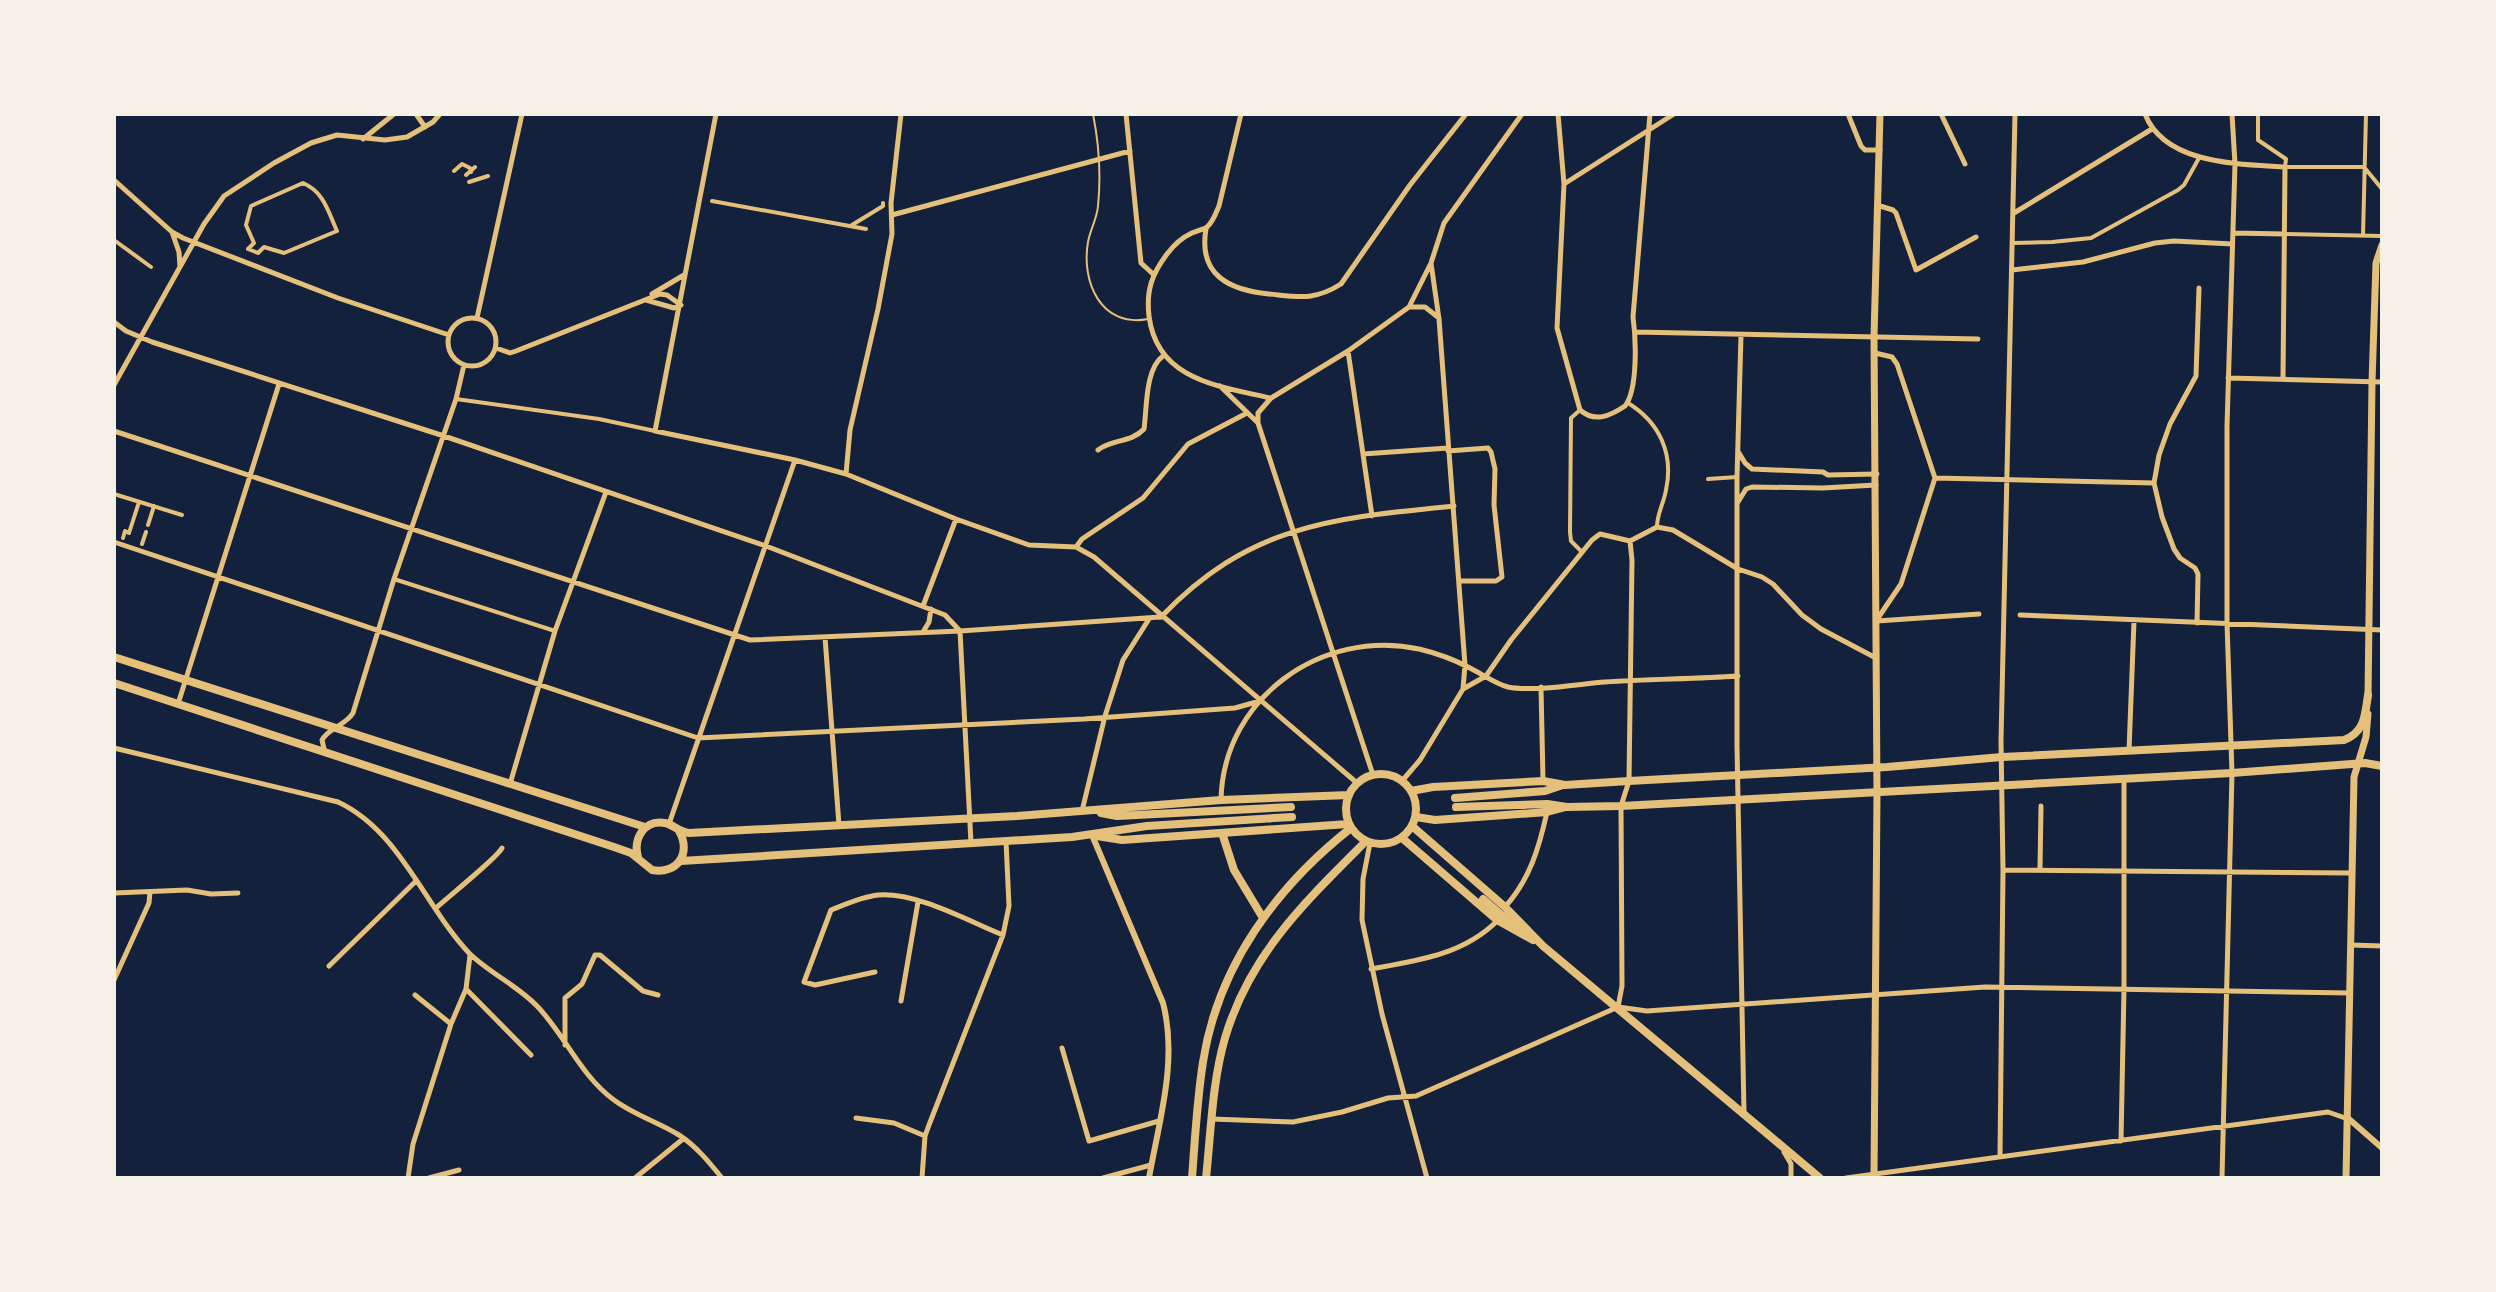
<svg xmlns="http://www.w3.org/2000/svg" width="2496" height="1292" font-family="'Source Sans 3',sans-serif">
  <style>
    .lines { fill: none; stroke-linecap: round; stroke-linejoin: round }
    .service { stroke: #e5c07b; stroke-width: 2 }
    .pedestrian { stroke: #e5c07b; stroke-width: 4 }
    .minor { stroke: #e5c07b; stroke-width: 5 }
    .tertiary { stroke: #e5c07b; stroke-width: 6 }
    .secondary { stroke: #e5c07b; stroke-width: 7 }
    .primary { stroke: #e5c07b; stroke-width: 8 }
    .trunk { stroke: #e5c07b; stroke-width: 8 }
  </style>
  <rect width="100%" height="100%" fill="#14213d"/>
  <g class="lines">
    <!-- service -->
    <path class="service" d="M1093 114C1099 144 1101 176 1098 206 1097 219 1090 230 1088 242 1081 282 1101 328 1148 319"/>
    <!-- pedestrian -->
    <path class="pedestrian" d="M2258 114V140L2286 159 2285 167H2364L2382 189
      M454 171 462 164 470 168 471 172
      M466 175 475 167
      M469 182 488 176
      M303 183C324 192 328 211 337 231L284 253 264 247 258 253 248 249 254 243 246 225 251 206Z
      M712 201 866 229
      M852 225 883 206V203
      M2285 234 2382 236
      M2363 236 2366 114
      M114 240 151 267
      M2013 243 2052 242 2091 238 2178 190 2184 185 2199 158
      M456 399 599 419 655 431
      M1628 403C1659 422 1674 453 1666 490 1664 503 1657 513 1657 527
      M1580 410 1571 418 1570 532 1571 541 1582 552
      M1708 479 1737 477
      M114 494 182 515
      M148 525 154 506
      M123 538 125 531 129 533 139 502
      M142 544 146 532
      M394 579 555 631"/>
    <!-- minor -->
    <path class="minor" d="M416 114 425 127
      M716 114 655 431 795 460 846 474 956 519 1029 545 1076 547 1094 557 1357 783
      M1126 114 1141 263 1153 274
      M1241 114 1219 206C1216 213 1213 222 1207 227 1203 230 1195 231 1190 234 1181 238 1174 245 1167 254 1152 274 1146 290 1149 316 1157 380 1218 386 1270 398
      M1558 114 1564 184 1557 328 1580 410C1595 423 1610 416 1625 406 1638 390 1636 338 1633 317L1650 114
      M1848 114 1861 146 1865 150H1880
      M1941 114 1965 164
      M2145 114C2165 165 2240 164 2285 167L2283 379
      M363 139 394 114
      M114 180 172 232 183 238 338 298 449 335
      M1564 184 1674 114
      M1877 205 1893 210 1896 213 1916 270 1976 237
      M2014 213 2152 129
      M892 215 1130 151
      M1206 229C1198 275 1229 290 1269 294 1299 297 1314 301 1341 284L1410 185 1466 114
      M172 232 179 252 180 267
      M2233 233 2285 234
      M1431 263 1439 319 1465 665 1463 689
      M2012 270 2083 262 2155 243 2174 241 2232 244
      M652 294 684 275
      M646 300 674 308 681 305
      M1409 307H1425L1439 318
      M448 342a24 24 0 1 1 48 0a24 24 0 1 1-48 0Z
      M477 318 522 114
      M114 322 126 331 152 342 444 436 766 546 945 615 960 631
      M1635 332 1978 339
      M1741 335 1737 477V746L1744 1113
      M496 348 510 353 516 351 660 294 667 295 681 305
      M1348 351 1372 516
      M1875 353 1892 357 1897 364 1935 478 1901 584 1876 621
      M2228 378 2382 382
      M114 385 204 224 224 196 274 163 311 143 337 135 385 140 407 137 433 122 440 114
      M1220 386 1258 423 1373 775
      M1258 422V413L1271 398 1348 351 1409 307 1431 263 1444 223 1522 114
      M114 431 750 640 960 631 1160 617
      M1098 450C1112 439 1131 443 1144 429 1147 408 1145 369 1163 356
      M1448 451 1488 448 1491 452 1495 469 1494 505 1502 577 1496 581H1459
      M1739 453 1745 463 1752 469 1823 472 1828 475 1877 474
      M1363 454 1448 448
      M846 474 850 430 878 309 892 234 891 203 901 114
      M1935 478 2154 483
      M1738 502 1746 489 1752 487 1823 488 1876 485
      M114 542 698 738 1084 719 1235 708 1260 701
      M1076 547 1082 539 1143 498 1188 444 1247 413
      M923 606 956 519
      M2020 615 2382 630
      M1161 617C1250 524 1333 518 1454 506
      M1877 621 1979 614
      M2197 623 2198 574 2195 568 2180 558 2174 549 2162 517 2154 483 2159 455 2170 424 2196 376 2199 288
      M960 631 971 843
      M923 632 929 622 931 609
      M825 637 839 825
      M1541 687 1543 780
      M178 704 279 384
      M114 748 338 802C400 831 424 905 469 953 489 973 517 985 537 1006 565 1035 580 1075 614 1100 634 1115 658 1122 679 1135 696 1146 709 1162 722 1178
      M2129 751 2134 621
      M325 753 322 740C328 728 345 726 353 713L394 579 456 399 464 365
      M1402 781 1420 760 1463 689 1486 676 1511 640 1592 540 1600 534 1630 541 1657 527 1673 530 1738 569 1762 577 1773 584 1802 615 1821 629 1876 658
      M510 784 555 631 606 492
      M1221 800C1223 698 1322 628 1419 649 1436 653 1455 660 1470 668 1482 674 1496 684 1508 687 1533 692 1579 684 1605 682 1649 679 1694 679 1738 676
      M1082 811 1105 716 1123 660 1149 619
      M669 824 795 460
      M1370 843 1363 879 1362 920 1382 1014 1427 1178
      M2040 869 2041 806
      M2003 870 2352 873
      M114 893 187 890 211 894 238 893
      M1505 907C1530 879 1539 848 1547 812
      M436 908C447 898 499 856 502 848
      M2351 945 2382 946
      M329 966 416 881
      M1371 969C1416 961 1463 955 1497 921
      M875 972 815 985 804 982 831 910C846 904 861 897 878 895 917 892 968 921 1003 935
      M114 980 149 903 150 892
      M466 989 531 1055
      M415 995 451 1024
      M901 1001 918 902
      M1618 1007 1622 986 1621 806 1629 781 1632 560 1630 541
      M565 1045V998L582 984 595 955H600L643 991 658 995
      M1062 1048 1089 1141 1159 1121
      M856 1118 894 1123 925 1136
      M1212 1119 1293 1122 1342 1112 1388 1098 1416 1096 1618 1007 1647 1011 1985 987 2350 993
      M2121 1141 2124 989V779
      M1784 1152 1791 1164V1178
      M2000 1157 2003 870 2001 741 2015 114
      M408 1178 413 1144 451 1024 466 989 470 955
      M429 1178 459 1170
      M635 1178 683 1139
      M922 1178 925 1136 929 1125 1003 935 1009 906 1006 841
      M1103 1178 1151 1165
      M1846 1178 2328 1112 2348 1119
      M2222 1178 2232 773 2227 623V426L2235 164 2232 114"/>
    <!-- tertiary -->
    <path class="tertiary" d="M1092 835 1163 1003C1178 1061 1159 1121 1149 1178
      M2349 1119 2382 1148"/>
    <!-- secondary -->
    <path class="secondary" d="M2368 697 2372 382 2376 263 2382 245
      M1874 1178 1877 792 1874 337 1880 114
      M2346 1178 2354 777 2366 737 2368 714"/>
    <!-- primary -->
    <path class="primary" d="M114 657 645 827
      M114 683 614 847 631 853 652 870C677 875 692 853 679 831
      M1346 809a35 35 0 1 1 70 0a35 35 0 1 1-70 0Z
      M1411 791 1433 787 1543 781 1565 785 1629 781 1887 767 2002 757 2344 740C2365 732 2365 715 2368 695
      M1455 798 1545 791 1560 786
      M1456 807 1547 804 1567 807 1621 806 2232 773 2365 763 2382 766
      M1101 813 1117 816 1291 807
      M1416 817 1435 820 1547 812 1562 808
      M1412 826 1505 907 1543 946 1820 1178
      M1097 836 1122 840 1348 824
      M1402 838 1497 920 1533 940
      M638 857C633 839 644 819 665 823 674 825 679 832 689 833L1017 816 1221 800 1349 795
      M681 861 1072 837 1147 826 1292 817
      M1483 899 1513 925 1517 931"/>
    <!-- trunk -->
    <path class="trunk" d="M1222 833 1234 870 1263 918
      M1192 1178C1195 1139 1197 1100 1203 1062 1218 966 1276 887 1351 828
      M1206 1178C1211 1132 1212 1083 1225 1038 1250 954 1305 902 1365 842"/>
  </g>
  <!-- border -->
  <rect width="2496" height="1292" fill="none" stroke="#f6f1e7" stroke-width="232"/>
</svg>
